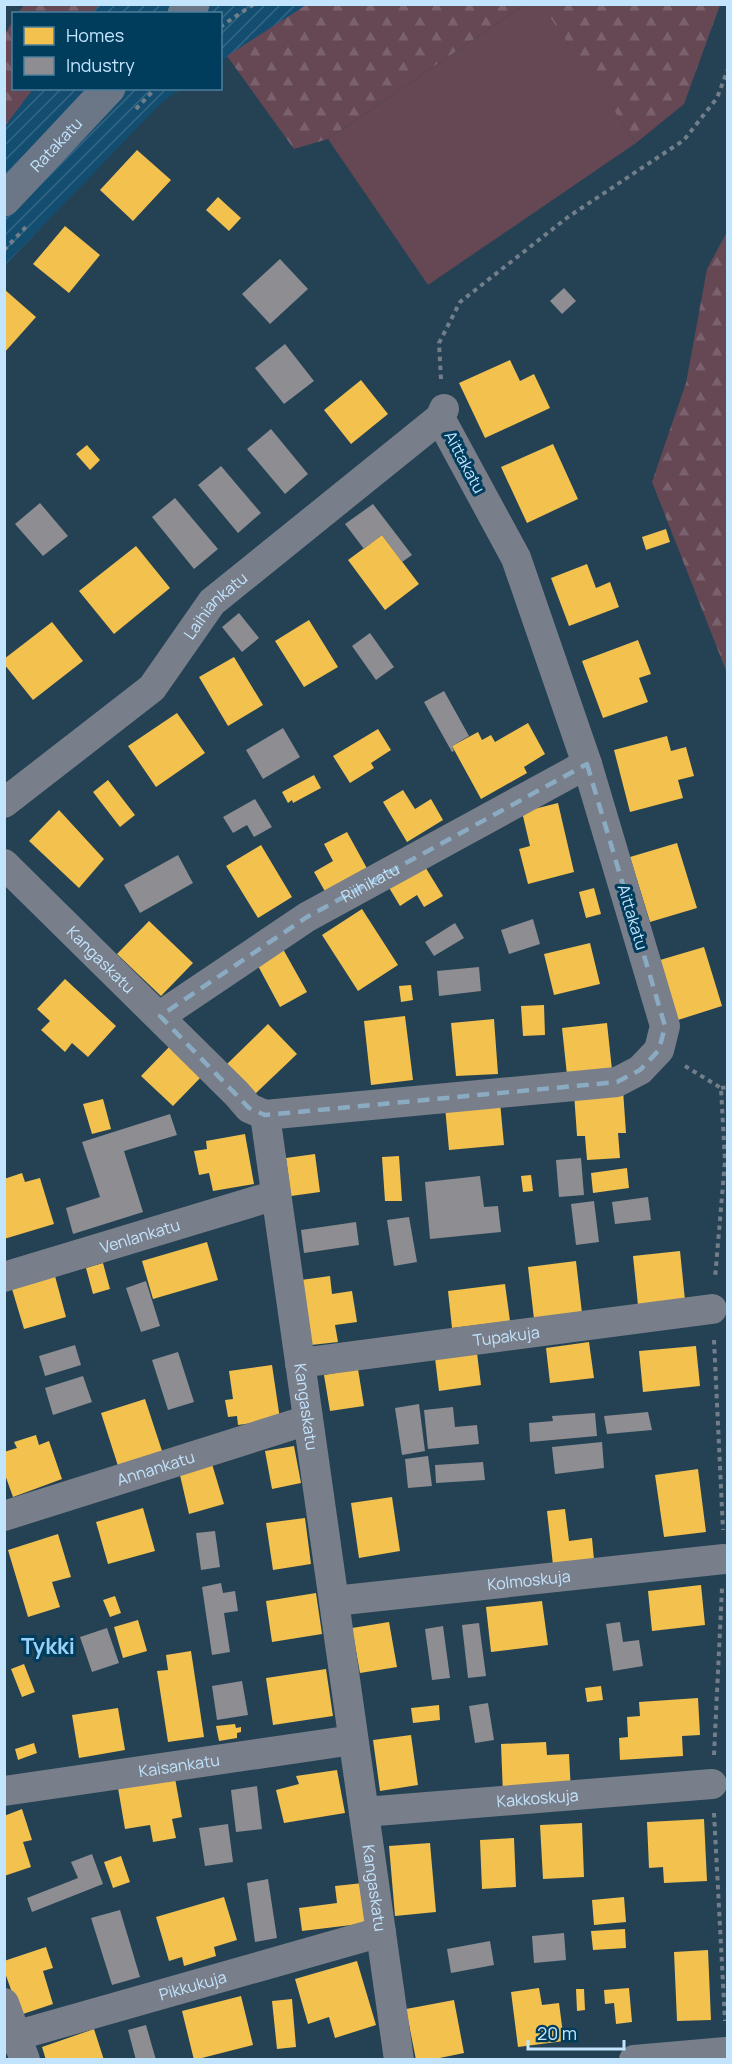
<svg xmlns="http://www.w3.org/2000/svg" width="732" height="2064" font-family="Manrope,sans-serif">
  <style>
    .industrial { fill: url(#industrial-furrows) }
    .forest { fill: url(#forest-firs) }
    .pitch { fill: #664754 }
    .homes { fill: #f2c14e }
    .industry { fill: #8d8d92 }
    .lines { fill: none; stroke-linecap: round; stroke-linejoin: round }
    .path { stroke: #727e8a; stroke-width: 4; stroke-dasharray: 4.5 4.5; stroke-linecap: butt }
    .street { stroke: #787e8a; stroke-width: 30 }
    .secondary { stroke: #6b7787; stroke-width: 33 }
    .marked { fill: none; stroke: #8babc2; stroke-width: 4.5; stroke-dasharray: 12 8; stroke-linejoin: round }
    .labels { text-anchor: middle; stroke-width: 6; stroke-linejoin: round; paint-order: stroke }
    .street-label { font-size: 16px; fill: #c3e4fd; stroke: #003c5c }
    .district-label { font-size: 22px; font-weight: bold; fill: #9bd1f8; stroke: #003c5c }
  </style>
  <defs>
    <pattern id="industrial-furrows" width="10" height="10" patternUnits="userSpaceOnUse" patternTransform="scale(1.5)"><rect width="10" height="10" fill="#134d70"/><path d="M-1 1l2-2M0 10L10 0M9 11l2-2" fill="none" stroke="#346685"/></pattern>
    <pattern id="forest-firs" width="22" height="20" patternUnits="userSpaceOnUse" patternTransform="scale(1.5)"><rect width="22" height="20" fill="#664754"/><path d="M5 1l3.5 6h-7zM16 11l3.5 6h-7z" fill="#7a616e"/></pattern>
  </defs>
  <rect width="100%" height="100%" fill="#244254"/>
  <!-- industrial -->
  <path class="industrial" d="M99 4 306 5 221 61 220 14H92Z
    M33 89H181L161 103 5 265V126Z"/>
  <!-- forest -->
  <path class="forest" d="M25 4H99V5L92 13H18Z
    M306 5H524L328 139 294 149 227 56Z
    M541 5H720L684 104 636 143Z
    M13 21 14 88 33 89 5 126V34Z
    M727 232V673L652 482 686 383 707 269Z"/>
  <!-- pitch -->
  <path class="pitch" d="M541 4 636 143 428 285 328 139 524 5Z"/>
  <!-- homes -->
  <path class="homes" d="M137 150 171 180 133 221 100 190Z
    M218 197 241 218 229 231 206 210Z
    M65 226 100 255 69 293 33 264Z
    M4 289 36 317 4 353Z
    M510 360 520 381 534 374 550 408 485 438 459 383Z
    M361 380 388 414 351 444 324 410Z
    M553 444 578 499 527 523 501 467Z
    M87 445 100 460 90 470 76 454Z
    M666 529 670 542 646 550 642 537Z
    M382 535 419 584 385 610 348 560Z
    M136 546 170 588 114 634 79 591Z
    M587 564 596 588 610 582 619 607 569 626 551 578Z
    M309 620 338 667 304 687 275 641Z
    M52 622 83 661 33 700 4 664V659Z
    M638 640 651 674 639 678 648 702 603 718 582 661Z
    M234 657 263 705 228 726 199 677Z
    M177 713 205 753 156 787 128 746Z
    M528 723 545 754 524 767 527 773 481 799 452 746 478 732 482 740 491 735 495 742Z
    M378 729 391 750 371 763 374 768 350 783 333 756Z
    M667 736 671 751 686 747 694 776 678 780 683 798 630 812 614 750Z
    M314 775 321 788 293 803 292 800 288 803 282 792Z
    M108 780 135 815 120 827 93 792Z
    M403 790 415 809 431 799 443 820 407 842 383 802Z
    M558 803 574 872 528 884 519 849 530 846 522 812Z
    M59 810 104 859 79 888 29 841Z
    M347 832 369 872 327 895 314 872 333 861 324 844Z
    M677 843 697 908 650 922 630 857Z
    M261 845 292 897 258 918 226 866Z
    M424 865 443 896 424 907 417 895 400 906 388 886Z
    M594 888 601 914 586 918 579 892Z
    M362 909 398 965 358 991 322 935Z
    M149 921 193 963 161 996 117 954Z
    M590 943 600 984 554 995 544 954Z
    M704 947 722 1006 678 1020 660 960Z
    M283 949 307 992 280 1007 257 964Z
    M65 979 116 1026 88 1057 72 1043 65 1052 41 1030 50 1021 37 1009Z
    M411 985 413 1000 401 1002 399 986Z
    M544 1005 545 1035 523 1036 521 1006Z
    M405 1016 413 1080 371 1085 364 1021Z
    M494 1019 498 1074 456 1076 451 1023Z
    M607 1023 612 1070 567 1075 562 1028Z
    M268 1024 297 1054 255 1094 227 1064Z
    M171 1045 203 1075 173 1106 141 1076Z
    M623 1090 626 1133H618L620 1158 587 1160 585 1136H577L574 1093Z
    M103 1099 111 1129 92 1134 83 1104Z
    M500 1102 504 1145 449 1150 445 1107Z
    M245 1134 254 1184 213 1191 209 1173 199 1175 194 1151 207 1149 206 1141Z
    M315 1154 320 1192 291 1196 286 1158Z
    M399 1156 402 1201H385L382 1157Z
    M627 1168 629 1188 593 1193 591 1173Z
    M22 1173 25 1182 40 1178 54 1224 4 1239V1179Z
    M531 1175 533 1191 523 1192 521 1176Z
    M207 1242 218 1280 153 1299 142 1261Z
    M680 1251 685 1300 638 1305 633 1256Z
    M576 1261 582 1313 534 1319 528 1267Z
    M103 1263 110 1289 93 1294 86 1268Z
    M55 1276 66 1317 24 1329 12 1289Z
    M330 1276 332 1294 352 1291 357 1322 335 1325 338 1342 311 1345 301 1280Z
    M505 1284 510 1321 452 1328 448 1291Z
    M589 1342 594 1378 550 1383 546 1348Z
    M696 1346 700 1386 643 1392 639 1351Z
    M477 1353 481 1385 439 1391 435 1358Z
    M272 1365 280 1419 238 1425 237 1416 228 1417 225 1400 233 1399 229 1371Z
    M358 1369 364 1406 330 1411 324 1375Z
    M145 1399 163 1454 119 1469 101 1413Z
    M36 1435 39 1445 49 1441 62 1479 13 1497 4 1472V1452L17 1448 14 1442Z
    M294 1446 301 1483 272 1489 265 1451Z
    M212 1464 224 1504 189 1514 179 1471Z
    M698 1469 706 1532 664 1537 655 1475Z
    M392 1497 400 1551 359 1558 351 1503Z
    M143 1508 155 1551 108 1564 96 1522Z
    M565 1509 569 1541 592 1538 594 1560 553 1565 547 1511Z
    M305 1518 311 1564 273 1570 266 1523Z
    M58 1534 71 1577 52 1582 60 1607 28 1617 8 1550Z
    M701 1585 705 1625 652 1631 648 1591Z
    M316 1593 322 1634 272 1642 266 1601Z
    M115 1596 121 1613 110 1617 103 1600Z
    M542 1601 548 1645 491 1652 486 1607Z
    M138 1620 147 1651 123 1658 114 1627Z
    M389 1622 397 1667 360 1673 352 1628Z
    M191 1651 204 1737 168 1742 157 1671 168 1670 166 1655Z
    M24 1664 35 1692 22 1697 11 1669Z
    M326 1669 333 1716 273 1725 266 1678Z
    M601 1686 603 1700 587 1702 585 1688Z
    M698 1698 700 1735 682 1736 683 1756 620 1760 619 1738 628 1737 627 1717 640 1716 639 1702Z
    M439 1705 440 1720 413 1723 411 1708Z
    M118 1708 125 1750 79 1758 72 1715Z
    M235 1724 236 1728 241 1727V1732L237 1733V1738L219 1741 216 1726Z
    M411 1735 418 1785 380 1791 373 1740Z
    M546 1742 547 1755 569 1754 571 1792 503 1795 501 1744Z
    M34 1743 37 1753 18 1760 15 1749Z
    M337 1770 345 1813 284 1823 276 1790 299 1784 296 1776Z
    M175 1778 182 1817 172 1819 176 1838 153 1842 150 1825 125 1829 118 1788Z
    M22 1809 32 1840 23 1842 31 1867 4 1876V1816Z
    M704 1819 707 1881 664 1883 663 1867 649 1868 647 1822Z
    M582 1823 584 1877 543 1879 540 1825Z
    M514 1838 516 1887 482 1889 480 1840Z
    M430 1843 436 1912 395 1916 389 1846Z
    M121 1856 130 1882 113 1888 104 1862Z
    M363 1883 368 1923 302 1931 299 1908 337 1903 335 1886Z
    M224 1897 237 1940 214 1947 216 1956 184 1966 182 1957 169 1961 156 1917Z
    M624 1897 626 1922 594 1925 592 1900Z
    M625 1929 626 1948 593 1950 591 1931Z
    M46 1947 53 1968 43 1971 53 2004 20 2015 4 1970V1961Z
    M708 1950 711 2020 677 2021 674 1952Z
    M357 1961 376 2025 335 2038 329 2017 308 2024 295 1979Z
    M539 1988 542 2005 559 2003 564 2041 518 2047 511 1992Z
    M629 1988 632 2022 616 2024 614 2003 605 2004 604 1990Z
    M576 1989H584L585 2010 577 2011Z
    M241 1996 253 2045 194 2060 182 2011Z
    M292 1999 296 2047 277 2049 272 2001Z
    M454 2000 464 2053 430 2060H416L406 2009Z
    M94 2029 104 2060H46L42 2047Z"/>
  <!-- industry -->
  <path class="industry" d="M280 259 308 289 270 324 242 294Z
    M564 288 576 301 562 314 550 301Z
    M285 344 314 381 284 404 255 368Z
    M271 429 308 474 285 494 247 449Z
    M221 466 261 513 238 533 198 485Z
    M175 498 218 549 194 569 152 517Z
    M40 503 68 536 43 556 15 524Z
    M373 504 412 555 402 562 382 535 364 549 345 524Z
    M239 613 259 638 242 652 222 627Z
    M370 633 394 667 376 680 352 646Z
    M444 691 469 736 452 746 454 751 452 752 424 702Z
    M283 728 300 757 263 779 246 750Z
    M255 799 272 827 254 837 247 825 233 833 223 817Z
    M178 855 193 883 140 913 124 885Z
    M533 919 540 944 509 954 501 930Z
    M455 923 464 938 434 956 425 942Z
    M479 967 481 991 439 996 437 971Z
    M170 1114 177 1135 124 1151 143 1212 73 1234 66 1208 100 1197 82 1142Z
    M581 1158 584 1195 559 1197 556 1160Z
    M480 1176 484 1207 498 1206 501 1232 430 1239 425 1182Z
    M648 1197 651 1220 615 1224 612 1202Z
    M594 1201 599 1242 576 1245 571 1204Z
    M409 1217 417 1262 394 1266 387 1220Z
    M356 1222 359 1245 304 1253 301 1230Z
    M146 1281 160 1326 141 1332 126 1288Z
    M75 1345 81 1365 45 1376 39 1356Z
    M178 1352 194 1402 168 1410 152 1360Z
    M83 1376 92 1402 53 1415 45 1388Z
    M419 1404 425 1451 402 1455 395 1408Z
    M453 1407 455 1427 477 1425 479 1444 428 1449 424 1410Z
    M648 1412 652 1430 607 1434 604 1416Z
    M595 1413 597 1436 530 1442 529 1423 553 1421 552 1416Z
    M602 1442 604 1468 555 1474 552 1447Z
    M428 1456 432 1486 408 1488 405 1459Z
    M483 1462 485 1480 436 1483 435 1465Z
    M215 1531 220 1567 201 1570 196 1533Z
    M221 1583 223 1593 235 1591 238 1611 224 1613 230 1652 212 1655 202 1587Z
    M620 1622 623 1642 639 1640 643 1666 613 1671 606 1624Z
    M479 1623 486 1676 468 1678 462 1625Z
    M443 1626 450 1678 432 1680 425 1629Z
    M107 1628 119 1663 92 1672 80 1637Z
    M242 1681 248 1715 217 1720 212 1686Z
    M488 1703 494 1740 475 1743 469 1706Z
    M257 1786 262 1829 236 1832 231 1790Z
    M228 1824 233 1862 205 1866 199 1828Z
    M92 1854 103 1884 32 1912 27 1898 78 1878 71 1862Z
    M268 1879 277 1938 255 1942 247 1883Z
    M120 1910 140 1977 112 1985 91 1918Z
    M564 1933 566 1960 534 1963 532 1936Z
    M490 1941 494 1965 451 1973 447 1949Z
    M146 2025 156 2060H136L128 2030Z"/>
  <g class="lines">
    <!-- path -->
    <path class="path" d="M220 27 254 4
      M136 109 156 88
      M4 250 26 227
      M441 379 439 343 460 302 568 217 684 140 717 98 728 69
      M685 1066 721 1088 725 1161 715 1278
      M721 1088 728 1087
      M714 1340 723 1530
      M714 1755 722 1588
      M714 1813 725 2021"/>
    <!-- street -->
    <g class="street">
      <path id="s1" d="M4 803 152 688 212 602 440 418"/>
      <path id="s2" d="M4 864 237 1094 249 1108 265 1115 399 2060"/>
      <path id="s3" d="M160 1016 307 917 587 764"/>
      <path d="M265 1115 617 1082 640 1070 659 1050 665 1026 587 764 516 558 440 418 444 409"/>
      <path id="s4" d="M4 1277 276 1195"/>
      <path id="s5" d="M300 1363 712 1309"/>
      <path id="s6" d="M4 1516 308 1420"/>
      <path id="s7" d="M334 1601 724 1559"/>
      <path id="s8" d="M4 1791 353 1740"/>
      <path id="s9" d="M364 1812 712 1784"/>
      <path d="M4 2003 25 2060"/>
      <path id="s10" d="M4 2039 381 1932"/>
      <path d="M634 2060 726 2052"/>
    </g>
    <!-- secondary -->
    <g class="secondary">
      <path d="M184 14 193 4"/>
      <path id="s11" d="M4 200 109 88"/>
    </g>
  </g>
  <!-- marked area -->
  <path class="marked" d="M587 764 665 1026 659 1050 640 1070 617 1082 265 1115 249 1108 160 1016 307 917Z"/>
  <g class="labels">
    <!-- street labels -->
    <g class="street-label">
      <text dy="6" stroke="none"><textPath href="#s11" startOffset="76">Ratakatu</textPath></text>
      <text transform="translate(465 462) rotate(62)" y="6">Aittakatu</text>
      <text dy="6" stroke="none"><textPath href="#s1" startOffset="292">Laihiankatu</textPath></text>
      <text dy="6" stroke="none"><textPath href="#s3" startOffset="249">Riihikatu</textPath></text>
      <text transform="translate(633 917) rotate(73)" y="6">Aittakatu</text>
      <text dy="6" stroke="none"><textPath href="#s2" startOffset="136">Kangaskatu</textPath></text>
      <text dy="6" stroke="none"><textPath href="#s4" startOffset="142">Venlankatu</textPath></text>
      <text dy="6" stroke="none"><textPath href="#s5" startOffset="208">Tupakuja</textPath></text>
      <text dy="6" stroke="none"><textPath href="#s2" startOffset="658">Kangaskatu</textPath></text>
      <text dy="6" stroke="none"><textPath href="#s6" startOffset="159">Annankatu</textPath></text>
      <text dy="6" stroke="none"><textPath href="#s7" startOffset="196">Kolmoskuja</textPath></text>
      <text dy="6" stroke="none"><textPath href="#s8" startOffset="177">Kaisankatu</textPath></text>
      <text dy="6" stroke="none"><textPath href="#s9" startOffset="174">Kakkoskuja</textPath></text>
      <text dy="6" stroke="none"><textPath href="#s2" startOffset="1144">Kangaskatu</textPath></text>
      <text dy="6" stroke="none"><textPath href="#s10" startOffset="196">Pikkukuja</textPath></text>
    </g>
    <!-- district labels -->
    <g class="district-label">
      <text x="48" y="1654">Tykki</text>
    </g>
  </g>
  <!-- border -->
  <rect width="732" height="2064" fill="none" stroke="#c3e4fd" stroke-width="12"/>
  <!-- legend -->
  <rect x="12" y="12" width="210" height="78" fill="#003c5c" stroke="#4e7f9c" stroke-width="1.5"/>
  <rect x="24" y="27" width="30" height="18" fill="#f2c14e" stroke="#4e7f9c" stroke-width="1.5"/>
  <text x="66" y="42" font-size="18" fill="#c3e4fd">Homes</text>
  <rect x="24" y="57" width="30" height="18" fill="#8d8d92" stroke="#4e7f9c" stroke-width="1.5"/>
  <text x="66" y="72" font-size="18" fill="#c3e4fd">Industry</text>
  <!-- scale -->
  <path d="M528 2040v9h96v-9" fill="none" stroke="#c3e4fd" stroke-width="3"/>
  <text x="537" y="2040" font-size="18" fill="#c3e4fd" stroke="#003c5c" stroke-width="4.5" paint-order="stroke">20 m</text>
</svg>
